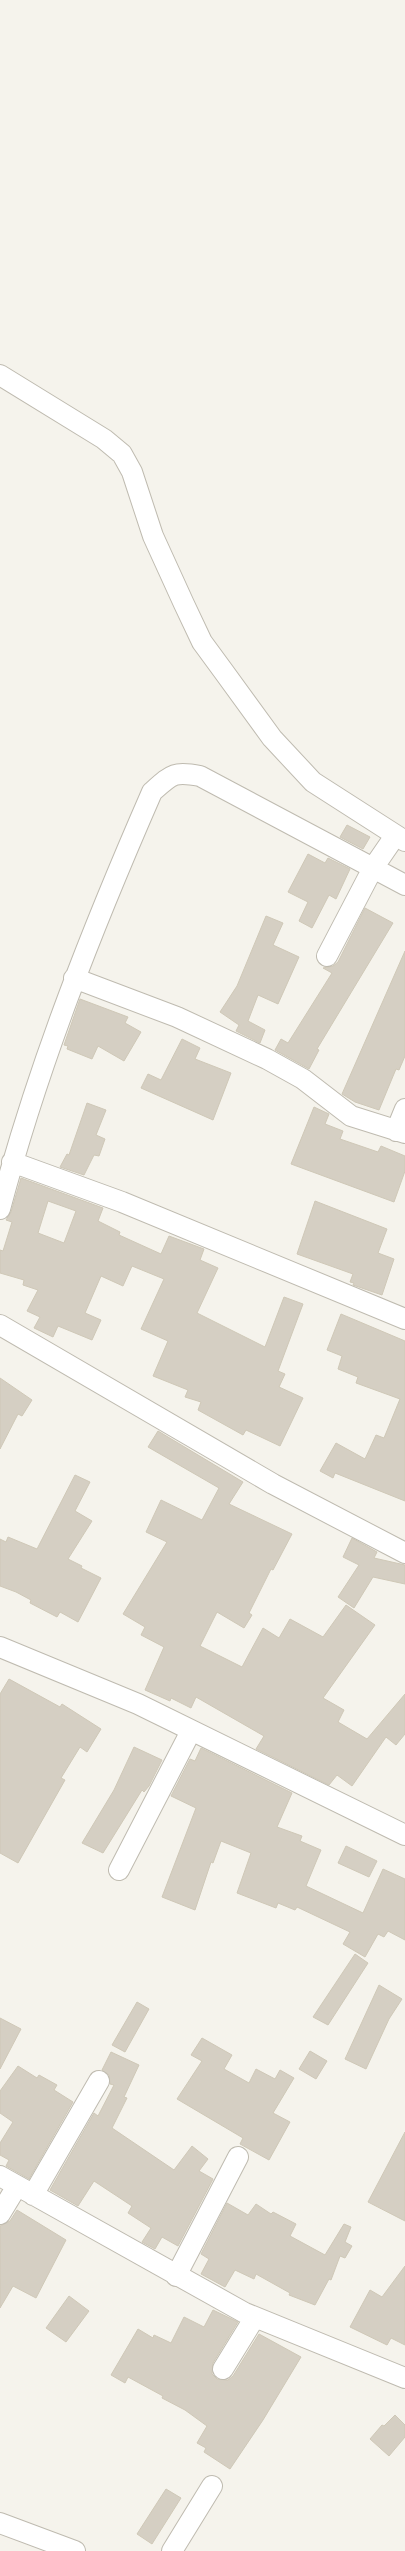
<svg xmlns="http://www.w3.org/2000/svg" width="405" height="2551" font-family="'Open Sans',sans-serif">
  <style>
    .building { fill: #d5cfc3; stroke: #cfc8b7; fill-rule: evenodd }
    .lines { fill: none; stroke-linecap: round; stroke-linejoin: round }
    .street-casing { stroke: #bfbbb0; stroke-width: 22 }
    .street { stroke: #fff; stroke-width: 20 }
  </style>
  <rect width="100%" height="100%" fill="#f5f3ec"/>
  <!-- building -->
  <path class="building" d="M347 825 370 837 363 849 340 837Z
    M308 854 325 863 328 858 350 869 336 899 329 895 312 928 299 921 308 902 288 892Z
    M365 908 393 923 317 1049 319 1050 309 1069 275 1050 281 1039 288 1043 332 973 323 968 333 966 338 962Z
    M266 916 283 923 273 945 299 957 278 1004 258 995 248 1021 265 1030 260 1043 236 1031 239 1025 220 1012 237 986Z
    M405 951V1056L399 1070 396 1069 379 1110 355 1102 342 1094Z
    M80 999 128 1017 125 1023 141 1032 124 1061 98 1046 92 1059 67 1049 68 1046 64 1045Z
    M182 1039 200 1048 195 1059 231 1073 213 1120 141 1088 148 1074 161 1080Z
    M87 1103 106 1110 96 1135 105 1139 99 1156 94 1155 84 1175 60 1167 67 1154 69 1155Z
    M314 1107 329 1114 325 1124 343 1131 340 1139 378 1152 381 1146 405 1156V1171L394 1202 291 1164Z
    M21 1178 103 1208 98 1221 120 1232 119 1235 161 1254 169 1236 204 1249 200 1260 218 1268 197 1313 265 1347 284 1297 303 1304 278 1371 285 1374 279 1387 303 1398 280 1446 246 1430 243 1435 198 1410 201 1402 185 1397 188 1390 153 1376 168 1341 141 1329 164 1279 132 1266 123 1286 101 1276 85 1313 101 1320 92 1340 58 1326 53 1337 34 1328 40 1317 27 1311 38 1290 23 1285 24 1280 0 1273V1250L3 1251 12 1222 6 1220 11 1212ZM48 1201 76 1211 64 1243 38 1233Z
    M315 1201 387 1229 378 1253 394 1259 382 1295 353 1285 354 1283 350 1282 353 1274 297 1254Z
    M341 1314 405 1341V1501L335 1473 333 1478 320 1471 336 1443 365 1459 376 1435 384 1438 400 1399 356 1383 358 1377 338 1369 342 1356 327 1350Z
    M0 1378 32 1400 22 1416 18 1414 0 1449Z
    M158 1431 243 1482 229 1504 292 1534 273 1570 271 1569 249 1613 252 1615 244 1628 217 1612 200 1646 242 1667 263 1628 279 1638 290 1619 323 1637 346 1605 375 1625 323 1698 344 1710 338 1722 367 1739 405 1694V1734L396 1745 386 1737 352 1786 337 1775 329 1785 256 1749 264 1736 196 1697 191 1708 171 1698 170 1701 145 1690 164 1647 141 1635 145 1627 123 1614 167 1542 146 1532 161 1500 202 1520 219 1488 148 1447Z
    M75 1475 90 1482 75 1511 92 1521 68 1559 82 1566 81 1568 101 1578 78 1622 60 1612 57 1617 30 1603 31 1600 16 1592 0 1586V1539L6 1542 8 1537 37 1549Z
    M352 1538 377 1552 374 1558 405 1565V1584L373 1577 354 1608 338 1597 359 1565 343 1557Z
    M9 1679 60 1707 62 1704 101 1729 87 1752 80 1747 61 1778 65 1780 18 1863 0 1853V1694Z
    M134 1747 162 1760 149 1786 144 1792 142 1790 103 1853 82 1843 114 1790Z
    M201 1748 292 1793 277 1827 302 1836 300 1841 321 1850 306 1886 363 1913 383 1869 405 1879V1940L388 1931 384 1937 378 1934 365 1957 343 1944 350 1932 297 1907 295 1910 278 1903 276 1908 237 1893 251 1853 221 1841 213 1863 211 1862 195 1910 162 1897 196 1808 171 1796 190 1759 195 1761Z
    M346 1846 377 1861 369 1877 338 1863Z
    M355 1954 368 1963 328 2025 313 2017Z
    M379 1985 402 1999 389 2019 366 2069 345 2059Z
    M137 2002 149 2009 125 2052 112 2045Z
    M0 2018 21 2029 0 2069Z
    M202 2038 232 2055 224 2069 249 2083 256 2069 275 2079 280 2070 294 2078 273 2113 290 2122 269 2160 240 2144 243 2138 177 2099 202 2061 191 2055Z
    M310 2051 327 2061 316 2079 299 2069Z
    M111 2052 139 2065 124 2097 127 2098 112 2128 174 2170 192 2146 208 2159 199 2171 213 2179 178 2246 162 2237 155 2249 142 2242 151 2228 128 2213 132 2206 94 2181 78 2206 50 2190 94 2113 98 2116 114 2085 110 2084 109 2075 102 2070Z
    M18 2066 37 2078 39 2075 57 2085 54 2090 73 2102 29 2179 6 2166 9 2160 0 2155V2143L13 2122 0 2113V2091Z
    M405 2132V2221L368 2202Z
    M227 2203 248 2215 256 2204 271 2214 273 2212 296 2224 290 2236 325 2255 344 2224 351 2227 345 2242 352 2246 345 2258 340 2256 331 2280 329 2279 315 2305 289 2295 290 2293 256 2274 254 2279 235 2270 225 2287 201 2274 209 2259 201 2254Z
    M17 2210 66 2240 36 2298 13 2286 0 2308V2226L10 2221Z
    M405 2266V2345L391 2338 387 2345 350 2327 370 2290 382 2297Z
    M69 2296 89 2311 66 2342 46 2328Z
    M213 2310 238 2322 213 2363 212 2374 217 2379 228 2380 233 2376 259 2334 301 2357 263 2420 230 2469 204 2452 206 2448 197 2443 207 2426 185 2410 162 2398 163 2396 128 2377 125 2383 111 2375 138 2329 153 2338 154 2335 171 2343 184 2317 204 2327Z
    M395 2415 405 2425V2437L389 2456 370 2439 382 2425 384 2426Z
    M166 2489 181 2498 152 2544 137 2534Z"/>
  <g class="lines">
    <!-- street casing -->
    <g class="street-casing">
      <path id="street" d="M0 375 104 439 122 454 132 472 153 536 184 604 202 642 224 672 272 738 313 782 405 841
        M327 956 373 868 395 836
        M74 978 177 1017 267 1059 303 1079 351 1116 405 1133
        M396 1131 405 1109
        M12 1162 122 1202 405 1319
        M0 1209C38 1065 93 927 152 792 172 774 174 771 200 776L405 885
        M0 1325 273 1484 405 1553
        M0 1647 138 1704 405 1835
        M119 1870 191 1731
        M0 2176 245 2313 405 2378
        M33 2195 99 2081
        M0 2214 17 2186
        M176 2276 238 2157
        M223 2369 255 2317
        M0 2523 75 2551
        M172 2551 212 2486"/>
    </g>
    <!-- street -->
    <use href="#street" class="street"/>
  </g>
</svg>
